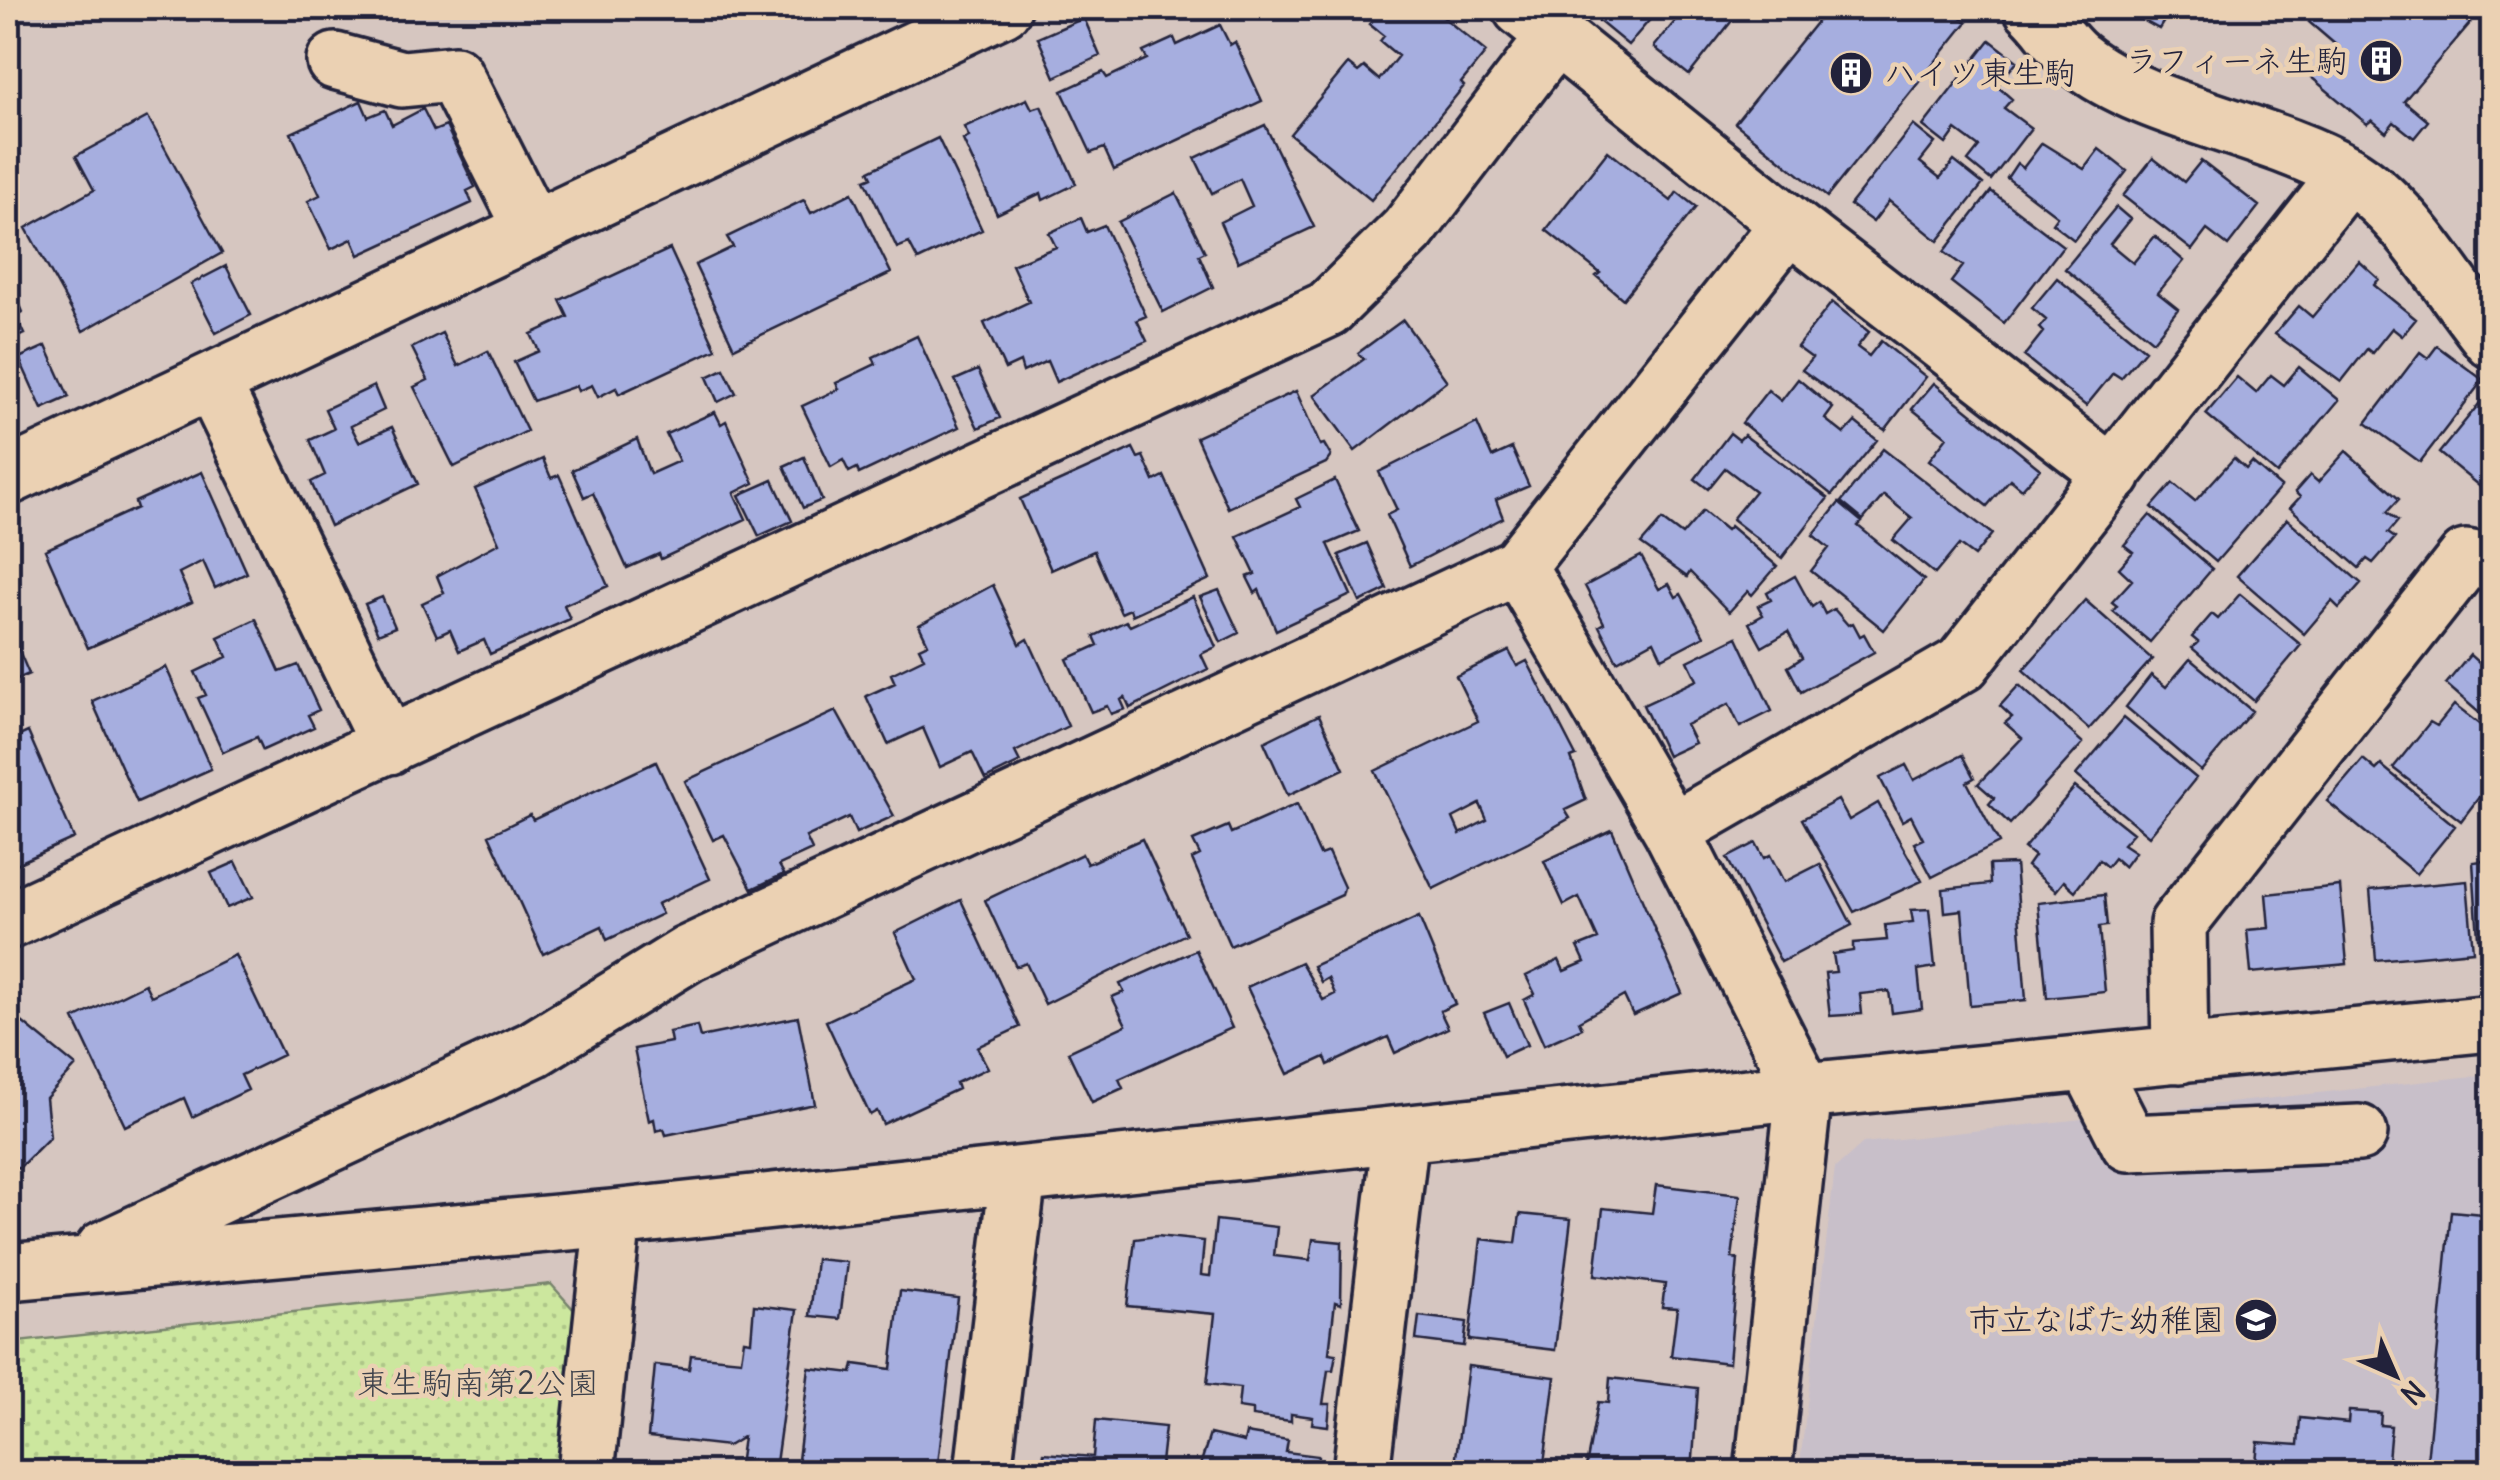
<svg xmlns="http://www.w3.org/2000/svg" width="2500" height="1480" font-family="Delius,'Klee One',sans-serif">
  <style>
    .built { fill: #c8bfc9 }
    .park { fill: url(#park-dots); stroke: #77846c; stroke-width: 2.5 }
    .building { fill: #a6aedf; stroke: #22223b; stroke-width: 2.5; fill-rule: evenodd }
    .lines { fill: none; stroke-linecap: round; stroke-linejoin: round }
    .minor-casing { stroke: #22223b; stroke-width: 62 }
    .minor { stroke: #ebd1b3; stroke-width: 55 }
    .labels { text-anchor: middle; stroke-width: 9; stroke-linejoin: round; paint-order: stroke }
    .poi-label { font-size: 32px; fill: #22223b; stroke: #ebd1b3; text-anchor: end }
    .park-label { font-size: 32px; fill: #3c404a; stroke: #ebd1b3 }
  </style>
  <defs>
    <pattern id="park-dots" width="8" height="8" patternUnits="userSpaceOnUse" patternTransform="scale(2.5)"><rect width="8" height="8" fill="#cce79e"/><path d="M2 2h.1M6 6h.1" fill="none" stroke="#afc689" stroke-width="1.8" stroke-linecap="round"/></pattern>
  </defs>
  <rect width="100%" height="100%" fill="#d6c6c0"/>
  <filter id="ink" filterUnits="userSpaceOnUse"><feTurbulence type="fractalNoise" baseFrequency=".01" numOctaves="2"/><feDisplacementMap in="SourceGraphic" scale="20" xChannelSelector="R" yChannelSelector="G"/><feConvolveMatrix kernelMatrix="1 2 1 2 8 2 1 2 1" color-interpolation-filters="sRGB"/></filter>
  <g filter="url(#ink)">
    <!-- built -->
    <path class="built" d="M2492 1074V1472H1799L1835 1168 1863 1143Z"/>
    <!-- park -->
    <path class="park" d="M551 1284 581 1318 562 1472H8V1343Z"/>
    <!-- building -->
    <path class="building" d="M1383 8H1432L1486 52 1461 83 1464 86 1371 200 1290 134 1348 64 1358 72 1364 67 1379 80 1398 56 1380 41 1384 36 1369 24Z
      M1583 8H1660L1628 45Z
      M1686 8H1742L1689 75 1654 47Z
      M1828 8H1949L1967 22 1827 197 1735 123Z
      M2121 8H2172L2159 29Z
      M2321 8H2483L2404 101 2428 121 2414 138 2394 122 2386 132 2372 120 2367 124 2311 77 2337 46 2309 22Z
      M1084 18 1100 56 1055 77 1038 38Z
      M1220 25 1230 45 1235 42 1262 101 1114 170 1104 148 1091 153 1062 91 1103 72 1107 78 1147 59 1143 52 1174 38 1177 45Z
      M1990 40 2017 61 1997 86 2012 99 2004 108 2031 128 1991 180 1968 161 1979 147 1956 130 1946 144 1923 126Z
      M1027 99 1032 109 1041 106 1076 184 1043 200 1041 193 997 214 963 140 969 137 964 127Z
      M361 101 368 117 385 110 392 125 423 109 434 131 446 126 475 187 467 191 472 203 359 255 352 239 331 249 308 201 320 195 291 133Z
      M148 117 222 253 83 331 26 228 94 190 76 156Z
      M1265 125 1314 227 1238 262 1220 222 1252 206 1240 179 1212 193 1195 158Z
      M1913 125 1935 143 1920 162 1940 178 1954 161 1983 184 1938 241 1889 201 1873 222 1850 205Z
      M938 138 982 230 918 260 909 243 897 248 865 180 872 177 869 171Z
      M2042 143 2084 169 2099 149 2127 171 2074 240 2052 223 2057 216 2007 178 2017 163 2023 168Z
      M1608 151 1671 201 1677 192 1696 207 1623 299 1596 276 1600 273 1546 230Z
      M2153 158 2184 182 2201 161 2259 206 2228 246 2207 230 2192 250 2123 196Z
      M1991 191 2063 246 2004 323 1951 282 1963 266 1944 252Z
      M852 193 891 273 734 348 695 265 733 247 727 237 804 200 811 213Z
      M1176 193 1205 252 1199 255 1213 287 1163 312 1118 222Z
      M2116 207 2130 219 2110 244 2133 263 2155 236 2184 261 2158 293 2178 309 2153 341 2065 269Z
      M1081 218 1087 232 1104 225 1146 316 1137 320 1147 341 1056 382 1047 361 1023 372 1020 362 1005 369 984 323 1029 302 1012 265 1056 247 1049 233Z
      M670 249 716 349 619 394 616 388 598 397 592 385 578 391 576 386 533 401 514 362 539 351 531 334 568 317 560 300Z
      M2359 261 2379 279 2374 285 2416 319 2402 336 2392 328 2372 353 2367 349 2341 382 2275 334 2299 306 2312 317Z
      M226 266 251 315 216 333 191 284Z
      M8 277 23 312 16 315 25 334 11 340 14 349 8 352Z
      M2057 278 2145 350 2121 378 2113 373 2086 406 2024 356 2043 332 2039 328 2046 320 2032 308Z
      M1832 302 1869 332 1857 347 1869 356 1881 341 1926 377 1885 430 1802 370 1812 358 1797 347Z
      M1403 320 1447 381 1355 451 1314 395 1364 359 1358 353Z
      M442 333 458 366 488 351 527 431 454 467 414 387 428 380 412 348Z
      M917 336 959 427 859 474 857 468 849 472 843 460 831 467 802 406 839 389 836 383 876 364 873 357Z
      M46 346 69 397 42 409 19 358Z
      M2437 346 2483 380 2420 462 2366 423 2420 352 2428 358Z
      M2299 367 2339 400 2277 474 2206 414 2237 377 2256 393 2271 375 2284 385Z
      M724 369 736 393 718 402 707 377Z
      M978 370 1000 418 978 428 955 380Z
      M1798 379 1833 408 1825 419 1844 434 1855 422 1877 440 1832 495 1742 423 1768 390 1781 401Z
      M1934 383 2040 469 2022 489 2010 479 1987 506 1929 460 1947 437 1912 409Z
      M374 386 384 410 351 426 359 442 392 427 418 484 330 526 311 482 325 475 310 440 334 429 325 409Z
      M2492 388V491L2490 495 2439 453Z
      M1296 391 1320 445 1324 444 1331 456 1326 463 1228 508 1196 437Z
      M715 412 721 424 726 421 754 483 734 493 746 519 661 559 659 554 627 568 593 493 584 497 572 470 637 439 650 474 679 461 666 434Z
      M1477 423 1492 457 1512 448 1529 486 1496 500 1503 518 1410 566 1387 515 1397 510 1379 472Z
      M1730 433 1739 440 1744 435 1828 498 1782 558 1732 519 1755 491 1725 468 1708 489 1695 479Z
      M1133 448 1138 458 1143 456 1154 481 1164 476 1210 579 1132 615 1130 609 1121 613 1094 551 1051 570 1020 499Z
      M1883 449 1992 534 1974 556 1959 545 1935 574 1893 540 1912 518 1884 495 1863 520 1841 502Z
      M2346 451 2399 499 2387 512 2398 521 2388 533 2395 538 2373 563 2367 559 2359 568 2290 508 2300 497 2295 492 2310 475 2318 482Z
      M804 457 822 500 803 508 784 466Z
      M2234 458 2246 469 2252 462 2281 487 2216 562 2152 507 2173 483 2195 501Z
      M543 459 551 478 559 475 608 586 564 605 570 619 490 654 484 640 459 651 450 630 437 636 422 603 444 593 437 576 499 543 475 489Z
      M202 472 247 573 215 588 203 561 179 573 192 602 88 648 45 550 137 508 135 502Z
      M773 480 792 521 759 536 739 495Z
      M1335 480 1359 531 1328 544 1351 595 1276 630 1259 590 1255 593 1247 577 1255 574 1237 536 1300 507 1296 499Z
      M1839 503 1862 522 1858 526 1924 580 1884 630 1811 571 1829 548 1813 535Z
      M1703 511 1726 530 1730 526 1777 566 1752 595 1748 591 1729 612 1690 572 1687 577 1641 544 1662 520 1682 535Z
      M2150 515 2212 569 2150 642 2113 611 2117 606 2112 602 2132 580 2119 568 2133 552 2124 545Z
      M2287 519 2361 583 2339 608 2332 601 2304 634 2237 576Z
      M1367 543 1387 589 1360 602 1339 555Z
      M1641 556 1659 589 1669 584 1676 597 1681 594 1704 636 1662 658 1654 641 1617 661 1599 626 1604 623 1585 586Z
      M1795 576 1812 607 1819 602 1825 614 1834 609 1848 625 1853 623 1860 636 1864 634 1874 652 1801 692 1788 667 1802 658 1788 632 1762 647 1749 623 1763 615 1758 606 1771 600 1767 592Z
      M993 585 1020 644 1028 639 1068 726 1015 752 1020 762 985 779 972 752 940 767 923 728 888 744 866 696 895 683 891 674 924 658 919 648 928 644 919 625Z
      M1219 590 1239 633 1221 642 1200 597Z
      M2240 594 2301 645 2254 701 2192 648 2198 642 2192 637 2212 614 2218 619Z
      M382 597 395 627 378 634 365 604Z
      M1193 597 1216 647 1201 654 1208 669 1130 708 1125 697 1121 700 1125 709 1111 714 1107 706 1091 712 1067 659 1098 645 1094 636 1126 621 1130 626Z
      M2085 600 2152 659 2089 729 2023 670Z
      M256 619 280 672 298 665 319 710 308 715 314 727 263 750 257 737 223 752 198 698 206 695 195 672 227 657 218 637Z
      M8 625 29 674 8 683Z
      M1737 637 1772 711 1740 727 1729 704 1686 725 1695 743 1667 756 1643 705 1697 680 1688 661Z
      M2492 650V724L2446 684 2470 655 2481 665Z
      M1509 651 1517 666 1527 661 1576 756 1571 758 1586 800 1565 810 1570 818 1528 842 1433 889 1375 771 1478 721 1456 676ZM1480 804 1487 820 1460 834 1453 818Z
      M2190 659 2252 711 2201 771 2126 707 2151 675 2166 687Z
      M166 667 211 769 137 802 92 701Z
      M2019 685 2083 743 2010 824 1989 804 1994 798 1978 784 2022 738 2005 723 2012 717 2000 706Z
      M2454 705 2492 734V780L2461 821 2393 768 2430 722 2437 726Z
      M836 711 894 816 856 833 849 817 806 837 812 850 779 865 784 874 752 889 724 835 713 840 685 781Z
      M1319 715 1344 769 1288 795 1264 742Z
      M2124 718 2196 778 2149 836 2076 775Z
      M28 732 74 838 12 866 8 856V741Z
      M1962 755 1974 778 1967 782 1999 843 1932 877 1914 843 1923 839 1911 816 1902 821 1880 778 1906 765 1914 780Z
      M2363 759 2376 770 2381 765 2455 826 2416 874 2327 801Z
      M656 762 710 879 657 904 662 914 607 940 602 926 543 954 489 835 530 815 533 820Z
      M2075 787 2133 833 2123 844 2135 852 2124 867 2114 858 2107 867 2099 860 2075 891 2064 881 2056 891 2027 866 2034 856 2024 848Z
      M1838 800 1849 820 1878 803 1922 881 1854 912 1802 819Z
      M1297 804 1320 855 1328 852 1344 887 1342 895 1230 946 1192 859 1200 855 1193 841 1228 826 1231 833Z
      M1612 830 1682 993 1633 1015 1624 996 1579 1021 1582 1028 1544 1045 1524 1000 1535 994 1526 976 1559 960 1564 971 1585 962 1578 947 1598 939 1579 897 1564 905 1544 861Z
      M1142 839 1186 934 1045 1004 1026 963 1016 967 985 900 1082 854 1087 864Z
      M1756 843 1764 858 1770 855 1784 882 1820 864 1852 925 1781 962 1727 858Z
      M2492 860V937L2478 938 2473 862Z
      M236 862 253 897 227 908 211 873Z
      M2015 864 2026 1000 1970 1005 1962 910 1945 912 1943 889 1990 884 1989 865Z
      M2467 881 2473 951 2376 960 2370 890Z
      M2340 886 2347 964 2251 973 2247 930 2269 928 2266 894Z
      M2104 895 2107 926 2099 927 2105 992 2047 998 2038 903Z
      M961 900 1020 1027 977 1047 988 1068 956 1083 958 1089 883 1124 877 1111 870 1115 826 1021 916 979 895 933Z
      M1929 909 1935 967 1918 970 1922 1009 1892 1013 1889 991 1860 994 1862 1014 1830 1016 1825 973 1836 972 1833 954 1853 951V943L1887 940 1885 925 1913 922 1911 910Z
      M1419 917 1455 1004 1440 1011 1448 1028 1395 1053 1388 1037 1328 1065 1325 1057 1288 1074 1247 987 1301 962 1323 1000 1335 994 1328 978 1321 982 1313 966Z
      M1196 950 1232 1028 1119 1079 1123 1088 1092 1102 1068 1052 1126 1025 1112 997 1124 992 1120 984Z
      M235 955 283 1055 241 1075 248 1090 192 1117 184 1098 125 1126 74 1019 145 984 151 996Z
      M1509 1003 1527 1045 1503 1056 1484 1013Z
      M798 1017 815 1104 666 1135 664 1129 656 1131 654 1119 649 1121 634 1049 671 1042 669 1032 697 1026 700 1037Z
      M22 1022 76 1066 46 1098 50 1137 19 1168 8 1163V1036Z
      M1656 1185 1740 1195 1732 1258 1738 1259 1729 1363 1671 1356 1677 1308 1662 1307 1665 1284 1595 1275 1603 1208 1652 1213Z
      M2451 1211 2492 1215V1472H2426Z
      M1520 1214 1571 1219 1555 1350 1469 1340 1481 1239 1516 1243Z
      M1216 1220 1277 1227 1274 1256 1310 1260 1313 1239 1342 1242 1341 1304 1335 1302 1329 1353 1336 1354 1333 1370H1328L1323 1404H1330L1328 1426 1312 1424 1313 1417 1291 1414V1421L1252 1416V1410L1238 1408 1240 1388 1207 1384 1215 1314 1127 1306 1135 1239 1157 1236 1204 1241 1201 1275 1210 1276Z
      M816 1259 847 1262 840 1319 810 1316Z
      M900 1291 958 1298 937 1472H852V1467L815 1463 814 1472H802L803 1461 798 1460 809 1368 852 1373 854 1364 891 1369Z
      M754 1305 797 1310 776 1463 740 1459 743 1437 728 1446 648 1437 655 1365 689 1369 691 1355 741 1360 744 1340 751 1341Z
      M1419 1316 1467 1322 1464 1346 1416 1340Z
      M1468 1366 1555 1377 1543 1472H1454Z
      M1610 1378 1698 1388 1692 1472H1585L1598 1402 1608 1403Z
      M2349 1411 2381 1413 2380 1425 2391 1426 2387 1472H2255L2258 1442 2298 1445 2300 1418 2348 1423Z
      M1096 1420 1165 1427 1160 1472H1041L1044 1453 1093 1457Z
      M1246 1433 1288 1440 1286 1452 1318 1456 1316 1472H1198L1210 1434 1244 1442Z
      M1403 1462 1450 1468 1449 1472H1402Z"/>
    <g class="lines">
      <!-- minor casing -->
      <g class="minor-casing">
        <path id="minor" d="M2032 8C2049 23 2061 46 2078 59 2144 112 2269 129 2346 173 2406 208 2449 288 2492 340
          M335 61 402 79 454 74 533 230
          M1789 224 2113 475
          M212 382 389 746
          M8 477 1003 8
          M1518 566 1672 831 1804 1091 1763 1472
          M1672 831 1962 664 2348 174
          M8 921 1328 309 1408 230 1556 36
          M2180 1055 2178 924 2466 558 2492 563
          M2089 1064 2129 1143 2359 1133
          M104 1249 534 1049 688 954 1518 566 1789 224 1521 8
          M8 1272 613 1218 1804 1091 2492 1023
          M586 1472 613 1218
          M983 1472 1018 1175
          M1361 1472 1401 1134"/>
      </g>
      <!-- minor -->
      <use href="#minor" class="minor"/>
    </g>
  </g>
  <!-- icons -->
  <defs>
    <g id="building-disc" transform="scale(2.25)"><circle r="9.5" fill="#22223b" stroke="#ebd1b3"/><path d="M-4-6H4V6H1V3H-1V6H-4ZM-2.5-4.3h1.7v1.8h-1.7ZM.8-4.3h1.7v1.8H.8ZM-2.5-1h1.7V.8h-1.7ZM.8-1h1.7V.8H.8Z" fill="#fff"/></g>
    <g id="school-disc" transform="scale(2.25)"><circle r="9.5" fill="#22223b" stroke="#ebd1b3"/><path d="M0-5L7-2L0 1L-7-2ZM-4 1L0 2.5L4 1V4Q0 6-4 4Z" fill="#fff"/></g>
  </defs>
  <g fill-rule="evenodd">
    <use href="#building-disc" x="2381" y="61"/>
    <use href="#building-disc" x="1851" y="73"/>
    <use href="#school-disc" x="2256" y="1320"/>
  </g>
  <g class="labels">
    <!-- poi labels -->
    <g class="poi-label">
      <text x="2348" y="72">ラフィーネ生駒</text>
      <text x="1884" y="84" text-anchor="start">ハイツ東生駒</text>
      <text x="2224" y="1331">市立なばた幼稚園</text>
    </g>
    <!-- park labels -->
    <g class="park-label">
      <text x="478" y="1394">東生駒南第2公園</text>
    </g>
  </g>
  <!-- margin -->
  <rect width="2500" height="1480" fill="none" stroke="#ebd1b3" stroke-width="40"/>
  <rect x="20" y="20" width="2460" height="1440" fill="none" stroke="#22223b" stroke-width="4" filter="url(#ink)"/>
  <!-- north arrow -->
  <g transform="translate(2395 1375) rotate(135)" stroke="#ebd1b3" stroke-width="8" paint-order="stroke">
  <path d="M0-8L18 38L0 25L-18 38Z" fill="#22223b"/>
  <text y="-15" font-size="28" font-weight="bold" text-anchor="middle" fill="#22223b">N</text>
  </g>
</svg>
